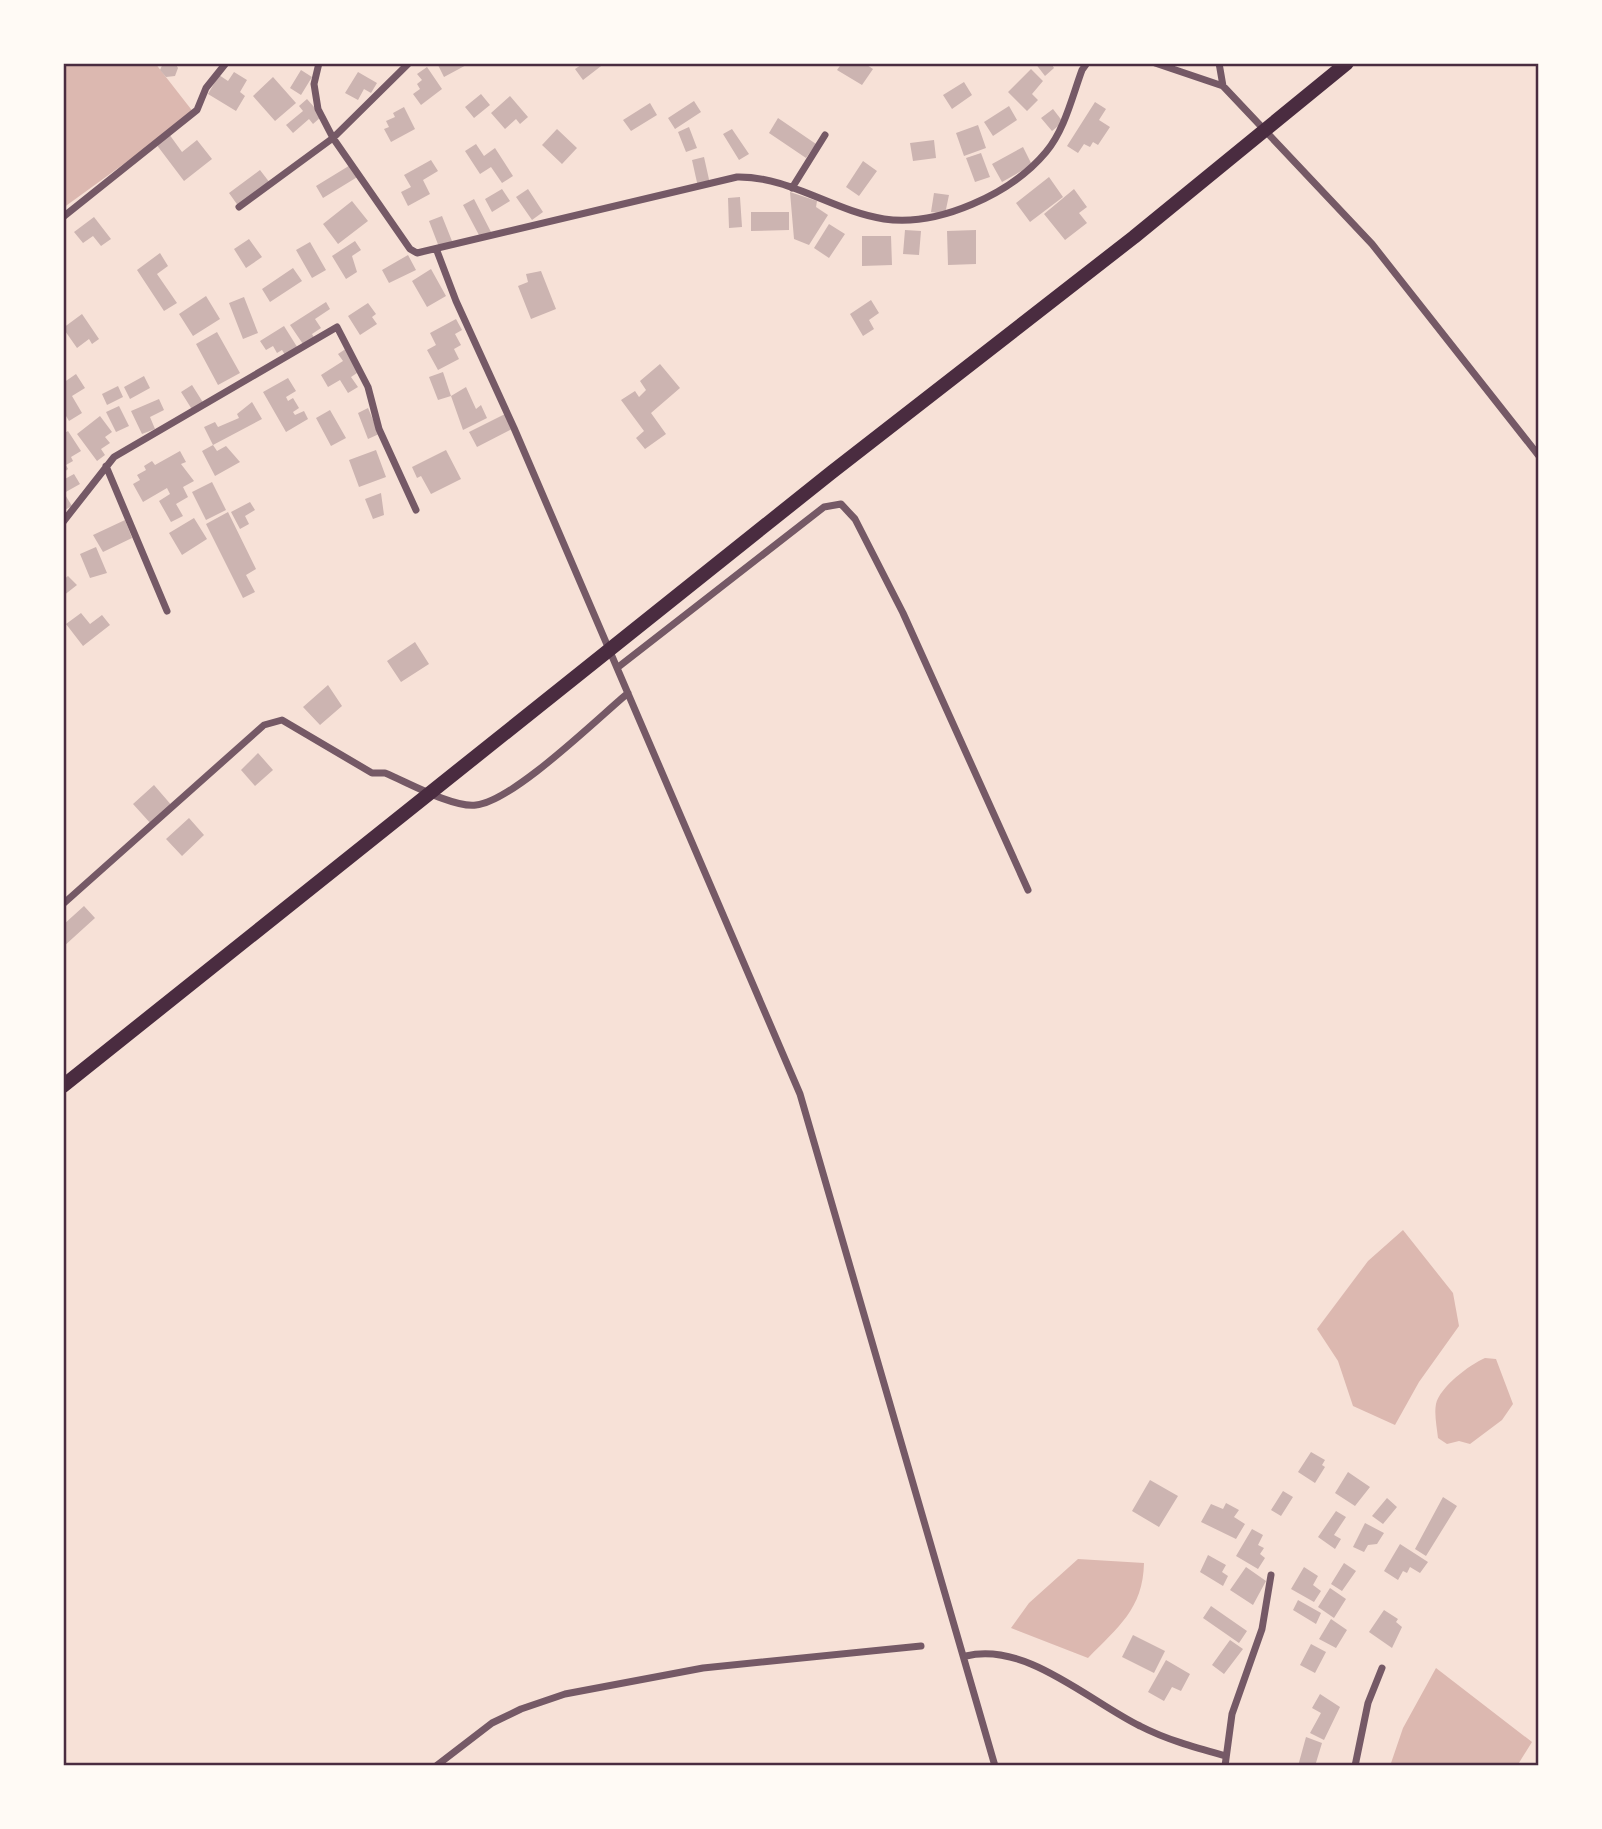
<svg xmlns="http://www.w3.org/2000/svg" width="1602" height="1829" font-family="Lora,serif">
  <style>
    .water { fill: #dcb8b0 }
    .building { fill: #ccb4b1 }
    .lines { fill: none; stroke-linecap: round; stroke-linejoin: round }
    .minor { stroke: #755966; stroke-width: 7 }
    .trunk { stroke: #4a2c40; stroke-width: 14 }
    .neatline { fill: none; stroke: #4a2c40; stroke-width: 2.5 }
  </style>
  <rect width="100%" height="100%" fill="#f7e1d7"/>
  <!-- water -->
  <path class="water" d="M63 63H155L194 113 63 208Z
    M1403 1230 1453 1293 1459 1326 1419 1382 1395 1425 1353 1406 1338 1361 1317 1329 1368 1261Z
    M1485 1358 1496 1359 1513 1404 1502 1420 1470 1444 1459 1441 1447 1444 1438 1438C1437 1428 1434 1414 1436 1404 1440 1387 1469 1365 1485 1358Z
    M1078 1559 1144 1563C1143 1609 1118 1627 1088 1658L1011 1628 1029 1603Z
    M1436 1668 1532 1742 1517 1766H1390L1403 1728Z"/>
  <!-- building -->
  <path class="building" d="M163 63H175L178 68 175 76 166 77 160 70Z
    M442 63H470L444 77 438 65Z
    M584 63H605L583 80 575 69Z
    M842 63H864L873 69 862 85 837 70Z
    M1035 63H1051L1054 68 1045 76Z
    M427 67 442 89 421 105 413 94 420 89 417 84 422 80 417 74Z
    M1031 69 1043 81 1032 94 1038 100 1027 111 1008 92Z
    M301 70 312 77 301 95 290 88Z
    M234 72 247 80 240 92 245 96 236 111 208 94 219 75 228 81Z
    M358 72 377 83 371 93 364 89 358 100 345 93Z
    M273 77 296 103 275 121 253 96Z
    M964 82 972 95 952 109 943 95Z
    M481 94 490 105 474 118 465 107Z
    M510 96 528 117 520 124 516 119 505 129 491 113Z
    M307 99 322 116 313 124 309 119 293 133 286 125 303 111 299 106Z
    M694 101 701 112 675 129 668 118Z
    M1095 102 1106 109 1099 120 1110 127 1098 145 1093 142 1090 147 1084 144 1078 153 1067 146Z
    M650 103 657 115 631 131 623 120Z
    M1009 106 1017 120 993 136 984 122Z
    M404 107 415 129 391 142 384 129 389 127 386 121 395 117 393 113Z
    M1053 109 1063 122 1052 131 1041 118Z
    M778 118 816 144 806 158 769 133Z
    M978 125 986 148 964 156 956 133Z
    M689 127 697 148 686 152 678 132Z
    M557 129 577 148 562 164 542 145Z
    M732 129 749 154 739 160 723 134Z
    M169 134 182 152 197 140 212 159 184 181 156 144Z
    M934 140 936 158 913 161 910 143Z
    M476 144 484 156 495 148 513 176 502 183 491 167 480 174 465 151Z
    M1023 147 1032 165 1002 182 992 164Z
    M981 153 990 177 975 182 966 158Z
    M704 157 710 184 698 187 692 160Z
    M431 160 438 171 423 180 430 194 408 206 401 192 411 187 404 175Z
    M863 161 877 171 859 196 846 187Z
    M352 164 359 176 323 198 316 186Z
    M260 170 270 183 239 207 229 193Z
    M1049 177 1063 197 1030 222 1016 203Z
    M502 189 510 201 492 212 485 199Z
    M528 189 543 212 532 220 516 197Z
    M1074 189 1087 207 1079 213 1087 223 1065 240 1044 214Z
    M790 192 817 201 816 207 828 215 809 245 794 239Z
    M934 193 949 195 945 214 931 212Z
    M740 197 742 227 729 228 728 198Z
    M474 199 491 232 480 237 463 205Z
    M352 201 368 221 338 244 323 224Z
    M751 212H789V230L751 231Z
    M442 216 452 241 439 247 429 221Z
    M94 217 111 239 101 246 93 236 83 243 74 232Z
    M829 224 845 234 829 258 814 248Z
    M905 230 921 231 919 255 903 254Z
    M976 230V264L948 265 947 231Z
    M862 236H891L892 265 862 266Z
    M249 239 262 257 246 268 234 249Z
    M355 241 361 250 352 256 357 272 346 279 332 256Z
    M310 242 326 270 312 278 296 250Z
    M160 253 168 266 157 274 177 303 164 311 137 270Z
    M408 255 416 270 389 283 382 270Z
    M293 268 302 281 270 302 262 289Z
    M431 269 446 296 427 307 412 281Z
    M541 271 556 309 531 319 518 286 528 282 526 274Z
    M206 296 220 319 193 336 179 314Z
    M244 297 258 333 243 339 229 303Z
    M871 300 879 313 869 320 874 329 863 336 850 314Z
    M326 302 330 309 315 319 321 328 312 334 316 341 305 347 290 325Z
    M368 303 376 314 372 317 377 324 360 335 348 316Z
    M82 314 99 339 92 344 89 339 77 348 63 328Z
    M456 319 462 330 455 334 461 345 454 349 459 359 438 370 427 350 436 345 430 333Z
    M284 326 299 350 287 358 282 350 277 353 273 346 266 350 260 341Z
    M217 332 240 373 218 385 196 344Z
    M347 348 360 371 351 377 358 387 348 393 340 380 328 387 321 375 343 361 338 354Z
    M660 364 680 388 651 413 666 434 645 449 636 438 644 431 621 400 635 391 639 397 646 390 640 381Z
    M443 372 451 396 438 400 429 377Z
    M76 374 85 388 72 396 82 413 69 421 63 411V383Z
    M144 376 150 388 130 399 124 387Z
    M288 378 296 391 286 397 288 401 293 398 299 408 293 412 295 415 304 411 308 419 286 432 263 392Z
    M192 385 204 404 193 411 181 392Z
    M118 386 123 397 107 405 102 394Z
    M466 387 476 409 481 405 487 418 463 430 451 396Z
    M159 399 164 410 150 417 155 429 142 434 131 411Z
    M252 402 262 419 213 445 204 427 215 422 218 427 239 418 237 414Z
    M119 406 129 426 116 432 106 412Z
    M368 408 379 434 368 439 358 413Z
    M330 410 346 438 331 446 316 418Z
    M507 413 514 428 477 447 469 432Z
    M100 416 112 432 105 437 110 443 101 449 105 455 97 461 77 434Z
    M68 431 81 451 71 457 73 461 66 465 68 469 63 473V434Z
    M213 445 217 451 226 446 240 462 215 476 202 451Z
    M376 450 386 477 359 487 349 460Z
    M446 450 461 479 431 494 421 476 417 478 412 467Z
    M180 451 186 462 181 464 194 481 183 487 188 497 176 504 183 516 171 522 159 501 170 494 167 488 143 502 133 484 140 480 137 475 146 470 144 466 152 461 155 465Z
    M74 474 80 484 64 493 72 506 63 511V480Z
    M212 482 226 510 206 520 192 492Z
    M381 493 384 515 373 519 365 499Z
    M250 502 255 510 245 516 249 524 240 529 231 512Z
    M228 512 256 569 246 575 255 592 243 598 206 524Z
    M194 518 207 539 182 555 169 533Z
    M125 520 132 538 103 552 93 535Z
    M96 547 107 573 90 578 80 554Z
    M68 576 77 585 63 596V580Z
    M81 613 90 624 102 615 110 625 83 646 66 624Z
    M415 642 429 664 401 682 387 661Z
    M328 685 342 706 320 725 303 707Z
    M258 753 273 770 255 786 241 770Z
    M154 785 173 807 152 825 133 804Z
    M189 818 204 835 182 856 166 839Z
    M84 906 95 918 63 947V925Z
    M1311 1452 1325 1460 1322 1465 1325 1467 1315 1483 1298 1472Z
    M1348 1472 1370 1487 1355 1506 1335 1493Z
    M1150 1480 1178 1496 1159 1527 1132 1511Z
    M1283 1491 1293 1497 1281 1516 1271 1510Z
    M1443 1497 1457 1506 1426 1556 1415 1549Z
    M1387 1498 1397 1507 1383 1524 1372 1516Z
    M1226 1503 1239 1510 1234 1517 1245 1524 1236 1539 1201 1522 1211 1504 1223 1509Z
    M1336 1511 1346 1517 1334 1535 1341 1539 1335 1549 1318 1537Z
    M1365 1523 1384 1533 1377 1544 1368 1545 1364 1552 1353 1547Z
    M1252 1529 1263 1535 1258 1545 1264 1548 1260 1554 1265 1558 1258 1569 1236 1556Z
    M1400 1544 1428 1562 1420 1573 1410 1567 1407 1573 1403 1571 1398 1580 1384 1571Z
    M1208 1555 1226 1565 1222 1572 1228 1576 1223 1586 1200 1572Z
    M1344 1563 1356 1571 1342 1591 1331 1584Z
    M1246 1567 1266 1581 1253 1605 1230 1590Z
    M1304 1567 1318 1576 1313 1585 1321 1591 1314 1602 1291 1589Z
    M1330 1588 1346 1599 1334 1618 1318 1607Z
    M1298 1600 1321 1613 1316 1624 1293 1610Z
    M1211 1606 1247 1631 1239 1643 1203 1618Z
    M1384 1610 1398 1619 1396 1622 1402 1627 1392 1648 1369 1632Z
    M1331 1619 1347 1630 1336 1648 1319 1639Z
    M1133 1635 1165 1651 1154 1673 1122 1657Z
    M1230 1640 1243 1649 1224 1674 1212 1665Z
    M1311 1644 1326 1652 1315 1673 1300 1665Z
    M1166 1660 1190 1674 1181 1691 1172 1687 1164 1701 1148 1692Z
    M1320 1694 1340 1707 1324 1740 1310 1733 1321 1713 1312 1708Z
    M1306 1737 1322 1743 1315 1766H1298Z"/>
  <g class="lines">
    <!-- minor -->
    <path class="minor" d="M319 63 314 84 318 109 333 138 410 249 417 253 737 177C789 176 833 211 884 219 938 227 1011 194 1046 152 1065 129 1072 97 1082 70L1087 63
      M1155 63 1223 86
      M1219 63 1223 86 1372 244 1539 456
      M792 188 825 135
      M239 207 333 138 409 63
      M63 217 197 110 206 88 226 63
      M437 251 456 301 514 428 800 1094 995 1766
      M106 466 167 611
      M63 522 114 457 337 327 368 387 379 429 416 510
      M617 668 824 507 841 504 855 519 903 613 1028 890
      M63 904 264 725 282 720 372 773H385C407 782 453 808 476 805 512 802 597 719 628 693
      M966 1656C1025 1641 1089 1701 1140 1726 1167 1740 1197 1748 1226 1756
      M436 1766 492 1723 521 1709 565 1694 703 1668 921 1646
      M1225 1766 1232 1714 1262 1629 1271 1575
      M1355 1766 1368 1703 1382 1668"/>
    <!-- trunk -->
    <path class="trunk" d="M63 1086 832 472 1134 237 1347 63"/>
  </g>
  <!-- border -->
  <rect width="1602" height="1829" fill="none" stroke="#fffaf5" stroke-width="130"/>
  <rect x="65" y="65" width="1472" height="1699" class="neatline"/>
</svg>
